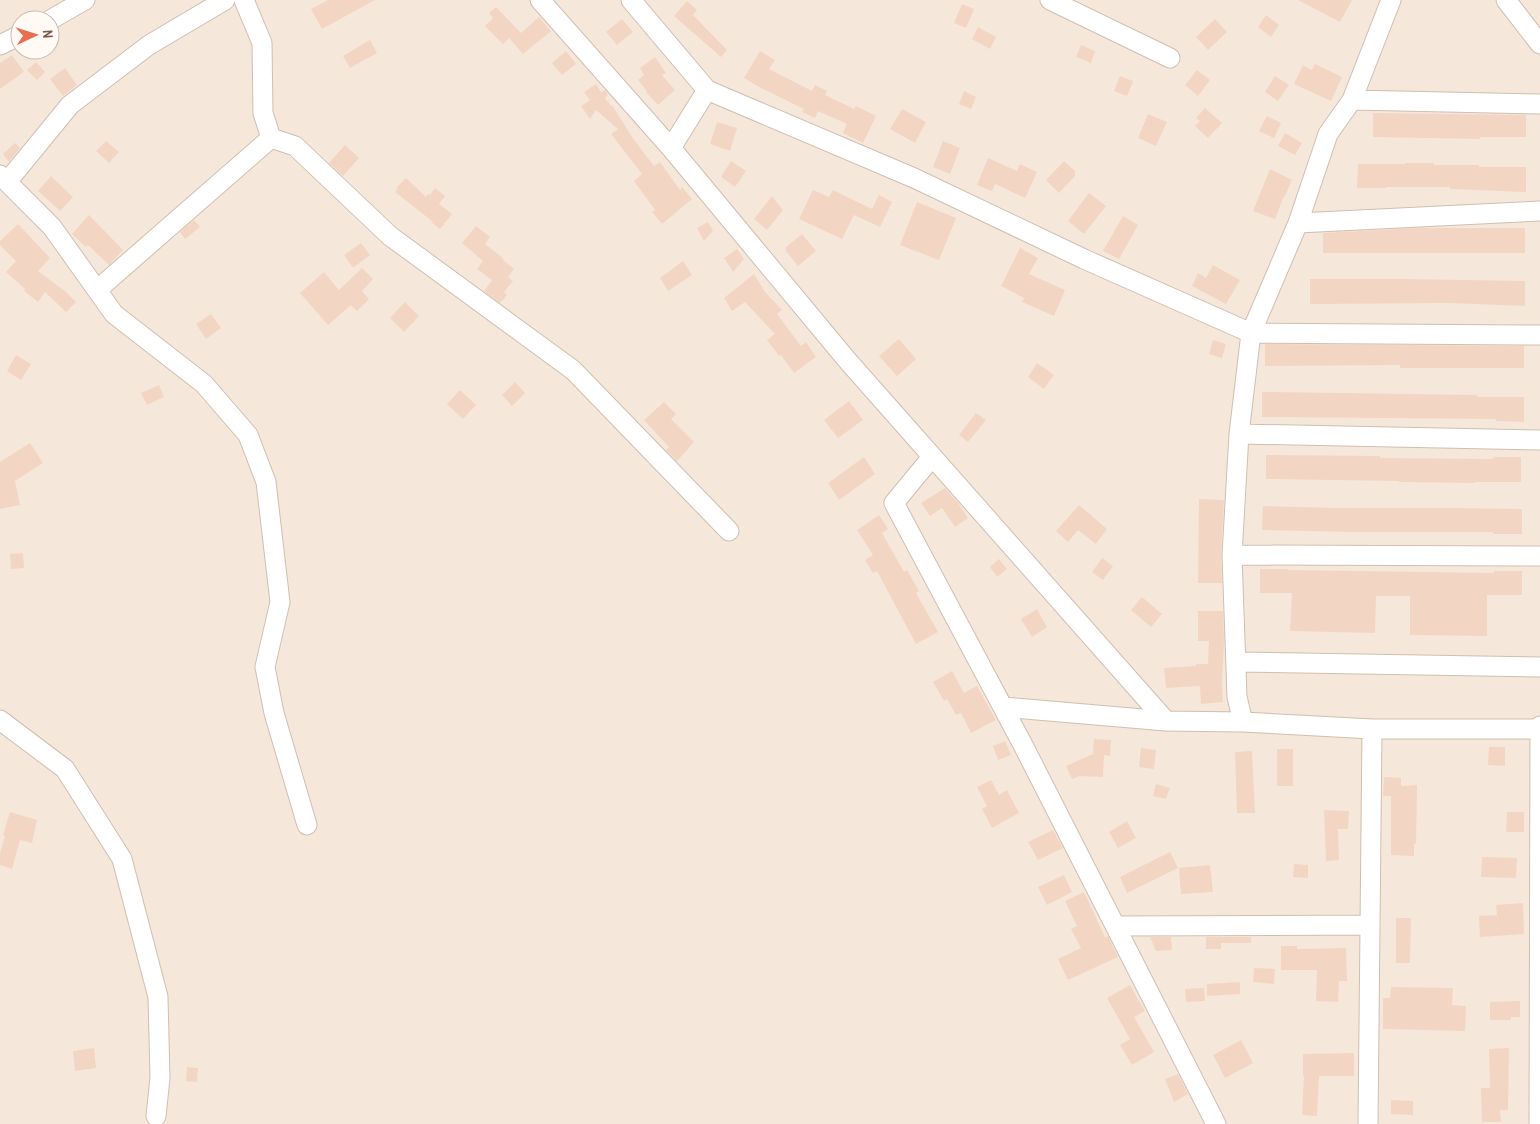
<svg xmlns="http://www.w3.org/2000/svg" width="1540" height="1124" font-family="'Archivo Narrow',sans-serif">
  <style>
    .residential { fill: #f5e8da; fill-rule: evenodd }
    .building { fill: #f3d5c3 }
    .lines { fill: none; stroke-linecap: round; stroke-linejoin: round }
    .street-casing { stroke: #d1beb0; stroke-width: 21 }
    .street { stroke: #fff; stroke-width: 19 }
  </style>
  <rect width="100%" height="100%" fill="#fdf6ec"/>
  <!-- residential -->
  <path class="residential" d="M0 0H1540V1124H0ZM20 20H50V50H20Z"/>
  <!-- building -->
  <path class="building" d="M328 0H375L322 29 311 9Z
    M1298 0H1352L1340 22Z
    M687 1 697 10 693 15 727 50 721 57 674 16Z
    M962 4 974 9 966 28 954 23Z
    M496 7 521 33 539 17 551 31 523 54 509 38 503 44 485 26 493 18 489 13Z
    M1266 15 1279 25 1271 37 1258 27Z
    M622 19 633 32 617 45 606 32Z
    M1215 19 1227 32 1208 50 1196 37Z
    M978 27 996 37 990 49 972 39Z
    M370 40 377 53 350 68 343 56Z
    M1081 45 1095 51 1091 63 1076 57Z
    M566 51 576 64 562 75 552 63Z
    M760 51 775 60 769 69 812 91 815 85 827 91 825 95 854 109 856 106 876 116 863 143 843 133 847 124 818 111 815 118 802 112 804 109 759 87 744 78Z
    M12 55 24 72 0 89V63Z
    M655 57 666 73 662 75 675 90 658 105 646 92 647 91 638 80 644 75 640 68Z
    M36 62 45 72 37 80 27 70Z
    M1315 64 1342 77 1331 101 1294 84 1303 65 1312 70Z
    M65 68 77 85 63 96 50 79Z
    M1197 70 1210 80 1198 96 1185 85Z
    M1120 76 1133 81 1127 96 1114 91Z
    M1275 76 1289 85 1278 101 1265 92Z
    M596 84 601 92 605 90 608 94 605 98 611 106 612 105 632 137 654 166 660 162 680 190 682 187 692 199 662 224 652 212 655 210 634 181 642 174 611 134 618 129 596 110 590 119 581 106 590 100 584 92Z
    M964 91 976 97 971 109 959 104Z
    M1205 108 1222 123 1208 138 1195 126 1200 121 1196 118Z
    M902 109 926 122 915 143 890 129Z
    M1373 113 1526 115V137H1480V139L1373 137Z
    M1148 114 1167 122 1156 146 1138 138Z
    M1267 116 1281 123 1274 138 1259 131Z
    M717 122 737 128 730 151 710 144Z
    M1285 133 1302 143 1295 155 1278 146Z
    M106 141 119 152 109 163 96 151Z
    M943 141 960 148 950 174 933 167Z
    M15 143 20 148 9 162 3 154Z
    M345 145 359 158 343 176 329 163Z
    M988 158 1017 171 1020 164 1037 172 1025 198 995 184 992 191 977 185Z
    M731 161 746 171 735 187 721 177Z
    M1064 161 1075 171V176L1059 193 1046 180Z
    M1405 163H1434V165H1479V167H1526V192L1450 189V187H1386V188H1357L1358 164H1405Z
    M1270 169 1292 180 1285 196H1284L1275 219 1253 211Z
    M51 176 73 197 60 211 38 191Z
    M406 178 426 197 428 194 430 195 435 188 445 196 439 204 452 214 440 229 431 222 432 221 395 192 398 189 396 188Z
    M813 190 829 197 833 190 872 209 879 195 892 202 880 227 854 215 842 239 799 219Z
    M1089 193 1106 206 1084 234 1068 221Z
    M772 196 783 210 767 230 754 219Z
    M917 202 956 218 939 260 900 245Z
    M89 215 123 250 109 265 88 245 86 247 72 234Z
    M1123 216 1138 225 1119 259 1103 251Z
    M194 220 200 227 185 239 180 232Z
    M708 222 713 231 704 241 697 228Z
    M18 224 50 258 38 271 66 292 76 302 66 312 45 292 38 302 24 291 25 289 6 272 16 261 0 245V241Z
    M476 226 490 237 485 244 503 258 502 259 514 269 508 277 513 281 504 292 507 295 500 303 484 291 492 280 477 269 483 261 462 243Z
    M1420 228H1525V253H1323V233Z
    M802 234 816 251 798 266 786 251V247Z
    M361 243 370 255 353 268 344 255Z
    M1020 248 1038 258 1029 274 1065 290 1054 316 1022 302 1024 298 1001 286Z
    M737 249 744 259 733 272 724 258Z
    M683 261 692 275 668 291 660 278Z
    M1213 265 1240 280 1226 304 1192 286 1198 273 1206 278Z
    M362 268 373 279 362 291 369 299 357 311 351 305 328 325 300 293 324 272 339 290Z
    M754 274 765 292 782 310 777 314 801 346 806 342 816 357 794 373 781 355 779 356 767 340 775 334 745 302 732 311 724 298Z
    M1310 279H1404L1525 281V306L1449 303 1310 304Z
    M405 302 419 316 404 332 390 318Z
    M211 314 221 328 206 339 196 324Z
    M899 339 916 359 897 376 879 356Z
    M1213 340 1226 344 1222 358 1209 354Z
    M1265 344 1524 346V368H1400V365L1265 366Z
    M16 355 31 364 21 380 7 371Z
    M1037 363 1054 375 1044 389 1028 377Z
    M515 382 525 393 512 406 502 395Z
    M159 385 164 397 147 405 141 393Z
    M460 390 476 405 463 419 447 404Z
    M1262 392 1477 395V397H1524V422L1496 421V419L1262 417Z
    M849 401 863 420 838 438 824 420Z
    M664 402 676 414 671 419 694 442 677 461 666 450 669 447 644 420Z
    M976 413 986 420 968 442 959 435Z
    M30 443 43 463 15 481 20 505 0 509V462Z
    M1266 455 1380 456V458L1493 459V457H1521V482H1475V483L1399 482V481L1266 479Z
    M864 457 875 474 839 500 828 483Z
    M945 488 958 503 968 518 955 527 942 508 930 516 921 503Z
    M1199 499 1224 500 1221 554 1222 583H1198Z
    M1079 505 1107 529 1096 544 1078 530 1068 542 1056 531Z
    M1263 506 1337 508H1447L1522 509V534H1493V532H1353L1262 530Z
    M879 515 888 529 882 533 904 572 907 570 919 591 916 593 938 632 916 644 877 571 873 573 865 560 873 555 857 530Z
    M23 553 24 568 11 569 10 554Z
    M1102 558 1113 566 1103 580 1092 572Z
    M999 559 1007 569 997 577 990 567Z
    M1260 569H1288V570L1494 573V571H1522V595H1487V636L1410 635V596H1376L1375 633 1290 631 1292 593H1260Z
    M1142 597 1162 614 1151 627 1131 610Z
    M1037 609 1047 627 1032 637 1021 619Z
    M1198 611H1223L1224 641 1222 682 1223 702 1201 704 1200 686 1166 688 1164 668 1196 666V664H1208L1209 641H1198Z
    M952 671 964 693 977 686 996 720 971 733 961 713 956 715 947 699 944 701 933 682Z
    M1094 739 1111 740 1110 756 1104 755 1103 777 1080 776 1072 779 1066 766 1093 754Z
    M1005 741 1011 755 998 760 993 746Z
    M1489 747H1505V766L1488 765Z
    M1141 748 1156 750 1154 769 1139 767Z
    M1277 749H1293V786H1277Z
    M1252 751 1255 813H1237L1235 752Z
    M1384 777 1401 778V786L1417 785 1416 844 1414 843V856L1391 855V796H1383Z
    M991 780 999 795 1007 790 1019 813 992 828 982 809 987 806 977 787Z
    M1156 784 1170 788 1166 799 1153 796Z
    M1324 810 1349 811 1348 829H1338L1339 860 1326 861Z
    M10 812 37 820 32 843 20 840 12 869 0 865V853L5 836 3 835Z
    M1507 812H1524V832H1506Z
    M1127 821 1136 838 1118 848 1109 832Z
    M1053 830 1063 848 1038 860 1028 842Z
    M1170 852 1178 868 1127 893 1120 877Z
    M1482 857 1517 858 1516 878 1481 877Z
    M1294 864 1308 865V878L1293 877Z
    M1210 865 1213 892 1181 894 1179 868Z
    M1064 875 1072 892 1047 905 1038 887Z
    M1084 892 1105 937 1108 936 1118 957 1068 980 1058 959 1081 948 1071 929 1077 926 1065 901Z
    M1523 903 1524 934 1480 937 1479 916 1497 915 1496 905Z
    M1396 918H1411L1410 963H1396Z
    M1150 937H1171L1172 950 1156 951Z
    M1206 937H1251V943H1221V949H1206Z
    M1281 946H1297V949L1346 948 1347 981H1339L1338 1002 1316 1001 1317 970H1281Z
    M1254 968 1275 969 1274 984 1253 982Z
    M1240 982V994L1207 996V984Z
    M1130 985 1145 1011 1134 1017 1154 1052 1132 1065 1120 1045 1130 1039 1107 998Z
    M1391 987 1453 988 1452 1005 1466 1006 1465 1031 1383 1029V998H1390Z
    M1204 988 1205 1001 1186 1002 1185 989Z
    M1520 1001V1017H1511V1020H1490V1002Z
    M1241 1040 1253 1063 1225 1078 1213 1055Z
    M94 1048 96 1068 75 1071 73 1051Z
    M1509 1048 1508 1110H1500L1501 1122H1482L1481 1088H1490L1489 1049Z
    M1354 1053V1076H1319L1317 1116 1302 1115 1304 1076H1303V1054Z
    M187 1067 198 1068 197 1082 186 1081Z
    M1178 1074 1188 1094 1174 1102 1165 1079Z
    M1391 1100 1413 1101V1115L1391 1114Z"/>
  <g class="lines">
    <!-- street casing -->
    <g class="street-casing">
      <path id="street" d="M244 0 262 43 263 113 271 138 295 146 390 236 573 370 729 531
        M540 0 671 148 847 360 1166 721
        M631 0 707 90 914 178 1084 259 1251 333 1540 335
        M1050 0 1170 58
        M1506 0 1540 44
        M50 20 85 0
        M0 45 20 35
        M1352 100 1540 104
        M671 148 707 90
        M0 175 52 227 114 314 204 384 248 435 266 482 280 602 265 667 274 713 307 825
        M7 182 70 105 149 45 225 0
        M1298 223 1540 211
        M97 290 271 138
        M1239 434 1540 440
        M932 457 894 503 1023 745 1216 1124
        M1232 555 1540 556
        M1236 662 1540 667
        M1003 707 1166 721 1243 722 1372 729H1540
        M0 720 65 769 122 859 158 997 160 1078 156 1116
        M1243 722 1237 697 1232 555 1239 434 1251 333 1298 223 1328 134 1352 100 1391 0
        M1115 926 1370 925
        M1368 1124 1372 729
        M1539 1124 1540 726"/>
    </g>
    <!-- street -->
    <use href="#street" class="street"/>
  </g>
  <!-- north arrow -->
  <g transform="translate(35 35) rotate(86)"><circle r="24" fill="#fffaf3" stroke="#cabbb1"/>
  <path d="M0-4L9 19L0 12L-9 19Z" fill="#e76f51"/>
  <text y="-8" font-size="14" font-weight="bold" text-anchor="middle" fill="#7a5c4d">N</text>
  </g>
</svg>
